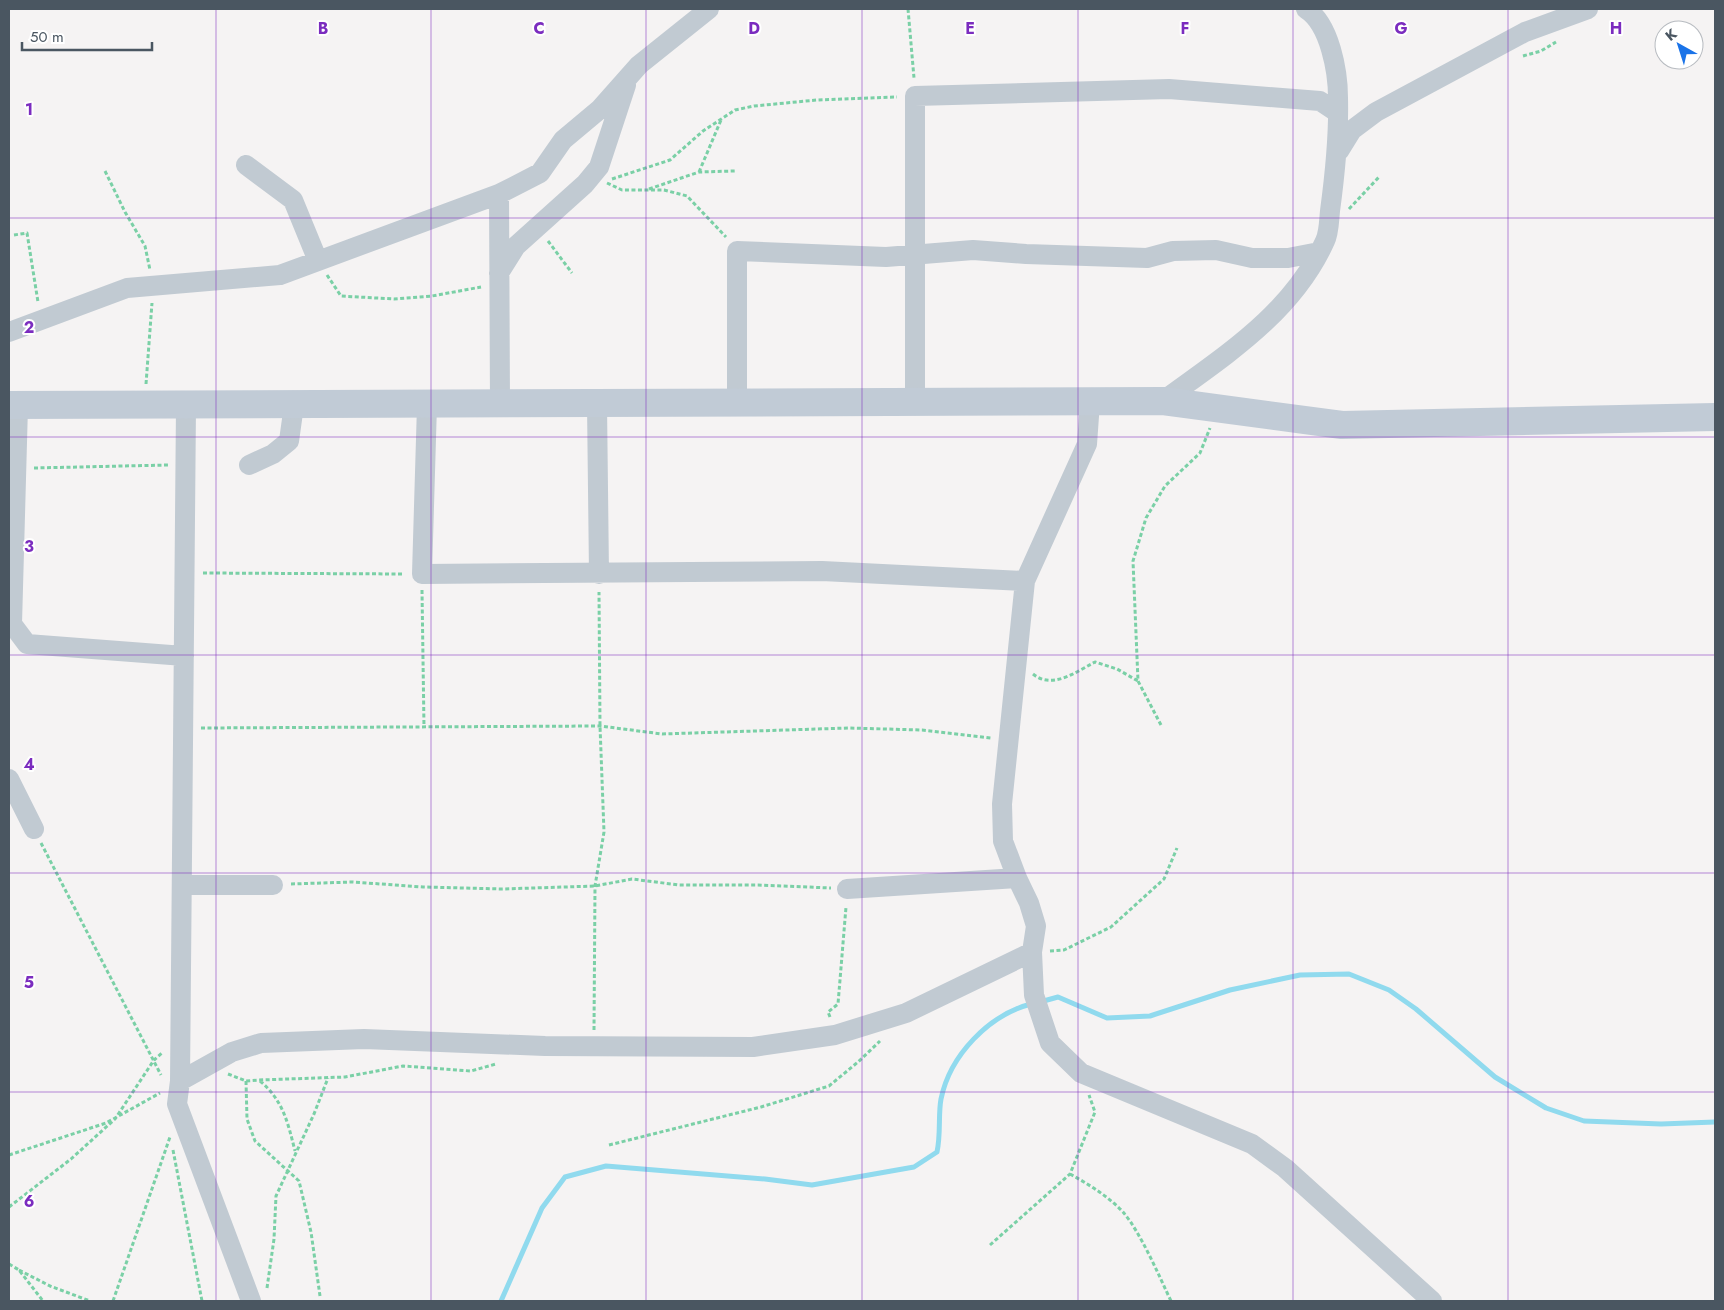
<svg xmlns="http://www.w3.org/2000/svg" width="1724" height="1310" font-family="Jost,sans-serif">
  <style>
    .lines { fill: none; stroke-linecap: round; stroke-linejoin: round }
    .stream { stroke: #90daee; stroke-width: 5 }
    .path { stroke: #7ad0a6; stroke-width: 3; stroke-dasharray: 4 2.5; stroke-linecap: butt }
    .street { stroke: #c1cad2; stroke-width: 20 }
    .secondary { stroke: #c1cbd6; stroke-width: 28 }
    .grid { fill: none; stroke: #7b2cbf; stroke-width: 1; stroke-opacity: 0.55 }
    .grid-label { font-size: 16px; text-anchor: middle; font-weight: bold; fill: #7b2cbf; stroke: #fff; stroke-width: 4; stroke-linejoin: round; paint-order: stroke }
  </style>
  <rect width="100%" height="100%" fill="#f5f3f3"/>
  <g class="lines">
    <!-- stream -->
    <path class="stream" d="M1040 1002 1058 997 1107 1018 1150 1016 1230 990 1300 975 1349 974 1389 990 1416 1009 1495 1077 1546 1108 1584 1121 1661 1124 1715 1122
      M501 1301 542 1208 565 1177 606 1166 765 1179 812 1185 914 1167 937 1152C941 1134 938 1115 941 1099 950 1055 989 1015 1031 1004"/>
    <!-- path -->
    <path class="path" d="M908 9 914 78
      M1523 56 1541 51 1556 42
      M105 171 125 212 145 246 150 270
      M699 172 721 120
      M612 179 670 160 703 131 735 110 754 106 817 100 897 97
      M607 183 622 190H664L687 196 726 237
      M649 189 699 172 735 171
      M1349 209 1379 177
      M14 235 27 233 38 302
      M548 241 572 273
      M327 275 341 296 394 299 432 296 481 287
      M146 384 152 303
      M34 468 168 465
      M203 573 404 574
      M422 590 424 727
      M1033 674C1052 690 1076 672 1095 662L1117 669 1138 681
      M1161 725 1138 681 1133 561 1146 518 1165 486 1200 453 1210 428
      M201 728 600 726 662 734 848 728 922 730 991 738
      M41 843 161 1075
      M291 884 353 882 423 887 502 889 595 886 632 879 679 885H758L831 888
      M1050 951 1064 950 1111 927 1164 879 1177 848
      M830 1017 828 1012 838 1004 846 907
      M594 1030 595 886 604 832 600 726 599 592
      M228 1074 246 1081 259 1080 345 1077 403 1066 471 1071 496 1064
      M246 1081 247 1119 255 1141 299 1181 311 1232 320 1296
      M260 1081C283 1100 288 1123 295 1151
      M609 1145 761 1107 829 1086 858 1062 880 1041
      M173 1150 202 1301
      M9 1155 106 1123 160 1093
      M1070 1174C1088 1184 1108 1196 1123 1212 1141 1233 1159 1276 1171 1301
      M9 1207 71 1159 115 1119 154 1060 162 1053
      M990 1245 1070 1174 1095 1112 1089 1095
      M9 1264 19 1270 43 1301
      M19 1270 50 1286 90 1301
      M267 1288 274 1239 276 1196 314 1114 328 1078
      M113 1301 170 1137"/>
    <!-- street -->
    <path class="street" d="M1339 151 1352 130 1376 112 1525 32 1588 9
      M246 165 293 200 318 261
      M499 194 540 173 563 140 600 109 639 65 709 9
      M499 273 516 246 585 184 599 167 626 85
      M9 332 127 288 280 275 499 194 500 404
      M1163 401C1224 356 1292 314 1325 241 1329 233 1329 221 1330 211 1335 174 1339 136 1338 98 1338 72 1330 24 1306 9
      M915 402V96L1169 89 1320 101 1338 113
      M1090 402 1087 444 1025 581 1002 804 1003 841 1017 878 1029 903 1036 926 1032 952 1034 995 1050 1043 1081 1073 1252 1144 1285 1168 1432 1301
      M737 403V251L886 257 973 250 1026 254 1147 258 1173 251 1216 250 1252 258H1288L1319 252
      M597 404 599 574
      M427 405 422 574 822 571 1025 581
      M18 406 12 624 27 644 184 656
      M186 406 180 1081 177 1104 251 1301
      M249 465 273 454 289 441 294 405
      M9 779 34 829
      M182 885H273
      M847 889 1017 878
      M180 1081 232 1052 261 1043 364 1039 545 1046 753 1047 835 1035 906 1013 1032 952"/>
    <!-- secondary -->
    <path class="secondary" d="M9 405 1163 401 1342 425 1715 417"/>
  </g>
  <!-- grid -->
  <path class="grid" d="M216 9V1301M431 9V1301M646 9V1301M862 9V1301M1078 9V1301M1293 9V1301M1508 9V1301M9 218H1715M9 437H1715M9 655H1715M9 873H1715M9 1092H1715"/>
  <g class="grid-label">
    <text x="323" y="34">B</text>
    <text x="539" y="34">C</text>
    <text x="754" y="34">D</text>
    <text x="970" y="34">E</text>
    <text x="1185" y="34">F</text>
    <text x="1401" y="34">G</text>
    <text x="1616" y="34">H</text>
    <text x="29" y="115">1</text>
    <text x="29" y="333">2</text>
    <text x="29" y="552">3</text>
    <text x="29" y="770">4</text>
    <text x="29" y="988">5</text>
    <text x="29" y="1207">6</text>
  </g>
  <!-- border -->
  <rect width="1724" height="1310" fill="none" stroke="#4a5661" stroke-width="20"/>
  <!-- north arrow -->
  <g transform="translate(1679 45) rotate(321)"><circle r="24" fill="#ffffff" stroke="#b7bbc0"/>
  <path d="M0-4L9 19L0 12L-9 19Z" fill="#1a73e8"/>
  <text y="-8" font-size="14" font-weight="bold" text-anchor="middle" fill="#4a5661">K</text>
  </g>
  <!-- scale -->
  <path d="M22 42v8h130v-8" fill="none" stroke="#4a5661" stroke-width="2.5"/>
  <text x="30" y="42" font-size="15" fill="#4a5661" stroke="#ffffff" stroke-width="4" paint-order="stroke">50 m</text>
</svg>
